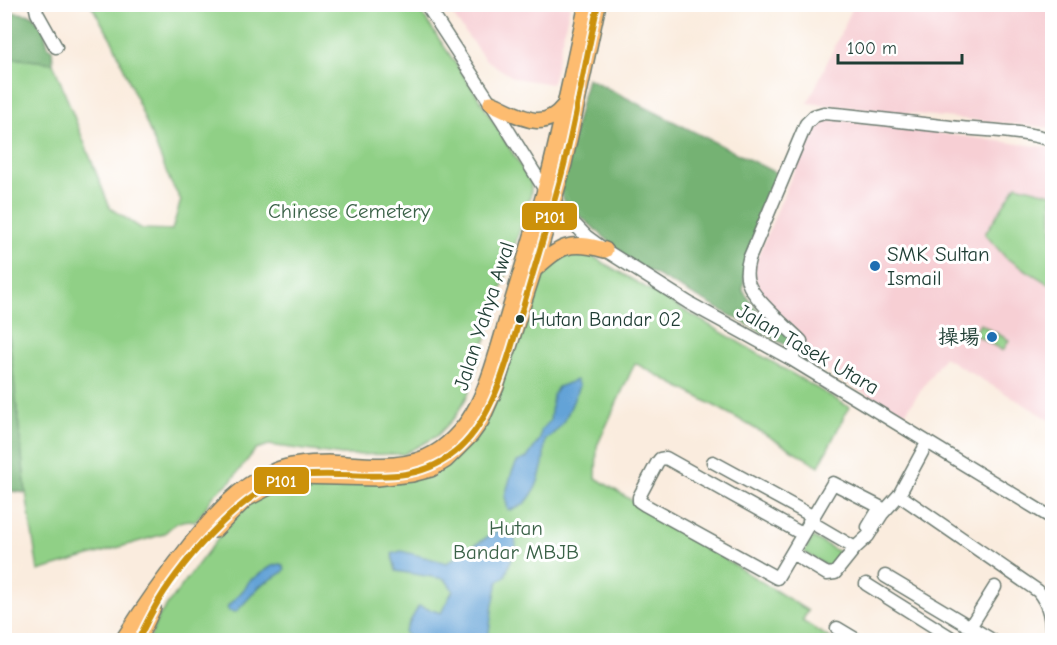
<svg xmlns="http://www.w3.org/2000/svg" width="1057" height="645" font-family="'Comic Neue','LXGW WenKai TC',sans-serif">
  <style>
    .built { fill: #f7cfd4 }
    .green { fill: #90d086; stroke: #58865d; stroke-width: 1.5 }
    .forest { fill: #74b273; stroke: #4a7854; stroke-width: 1.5 }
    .water { fill: #64a3d7; stroke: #427086; stroke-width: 1.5 }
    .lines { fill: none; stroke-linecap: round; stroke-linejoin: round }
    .minor-casing { stroke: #6c7a70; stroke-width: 15 }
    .major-casing { stroke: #6c7a70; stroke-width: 18 }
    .minor { stroke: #fff; stroke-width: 12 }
    .major { stroke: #fdbc70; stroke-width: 15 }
    .bus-1-casing { stroke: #fff; stroke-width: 10 }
    .bus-1 { stroke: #cc910a; stroke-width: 6 }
    .poi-dot { fill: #1f6fb2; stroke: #fff; stroke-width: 2 }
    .bus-dot { fill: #1f3d34; stroke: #fff; stroke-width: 2 }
    .labels { text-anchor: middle; stroke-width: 6; stroke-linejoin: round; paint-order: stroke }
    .bus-label { font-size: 20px; fill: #1f3d34; stroke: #fff; text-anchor: start }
    .park-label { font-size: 21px; fill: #3b6248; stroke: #fff }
    .poi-label { font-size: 21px; fill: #1f3d34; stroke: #fff; text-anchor: start }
    .street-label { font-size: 21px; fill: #1f3d34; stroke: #fff }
    .line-badge { stroke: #fff; stroke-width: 2 }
    .badge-label { font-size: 16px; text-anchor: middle; font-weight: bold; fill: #fff }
  </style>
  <rect width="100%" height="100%" fill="#fff"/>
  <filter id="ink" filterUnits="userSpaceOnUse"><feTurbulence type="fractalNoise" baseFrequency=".0167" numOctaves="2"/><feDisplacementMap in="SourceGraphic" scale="12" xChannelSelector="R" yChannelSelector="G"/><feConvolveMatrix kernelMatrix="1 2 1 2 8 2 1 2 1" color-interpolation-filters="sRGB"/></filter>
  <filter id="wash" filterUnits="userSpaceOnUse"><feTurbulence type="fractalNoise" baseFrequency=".008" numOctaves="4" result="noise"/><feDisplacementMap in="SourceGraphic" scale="24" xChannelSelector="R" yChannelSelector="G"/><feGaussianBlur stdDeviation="1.35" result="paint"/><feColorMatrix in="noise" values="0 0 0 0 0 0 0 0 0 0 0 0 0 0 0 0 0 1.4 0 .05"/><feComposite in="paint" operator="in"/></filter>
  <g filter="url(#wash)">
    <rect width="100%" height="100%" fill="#faecde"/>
    <!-- built -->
    <path class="built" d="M445 5H570L552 84 514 78 485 59Z
      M854 5H1052V128L808 103Z
      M823 120H838L1052 148V421L944 357 903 416 790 349 800 333 760 295 753 268 812 128Z"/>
    <!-- green -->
    <path class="green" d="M91 5H416L477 95 531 183V194L468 395 455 417 437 436 404 454 342 455 269 445 256 449 230 482 215 494 196 521C182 518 173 524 164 534L38 571 26 493 5 301 4 57 53 63 110 208 142 229 172 230 181 200 171 183 113 42Z
      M1016 185 1052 194V286L1006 258 985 234Z
      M580 249 849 407 819 466 737 418 635 363 597 446 596 478 808 611 802 621 833 640H149L158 617 246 501 284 483 456 457 537 276 551 255Z
      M980 324 1009 340 1003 351 974 334Z
      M813 537 839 552 830 568 804 552Z"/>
    <!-- forest -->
    <path class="forest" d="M5 5H10L11 12 32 15 44 29 48 47 52 49 53 63 5 57Z
      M587 78 778 174 746 259 743 291 761 315 794 335 787 346 634 263 565 203 560 191Z
      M5 301 7 314 26 493 12 491 5 493Z"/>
    <!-- water -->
    <path class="water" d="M576 380 579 386C571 406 565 428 546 439 543 449 545 459 542 468 538 485 529 509 508 510L505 496 512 472 517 462 527 458 540 439 541 430 550 421 553 395 558 387Z
      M503 527 514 530 516 546 505 577 498 581 493 605 488 639 490 640H412L404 632 419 606 441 613 453 590 445 579 396 571 392 554 401 551 447 563Z
      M280 564 283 565 285 569 283 572 260 586 236 612 229 611 227 607 246 587 249 581 272 566Z"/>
  </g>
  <g filter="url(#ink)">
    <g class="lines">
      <!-- minor casing -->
      <g class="minor-casing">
        <path id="minor" d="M35 4 37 13 56 47
          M426 4 503 122 545 190 553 202 586 236 605 250 689 303 791 359 1052 518
          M791 359 801 341C787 327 753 299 748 282 745 274 747 266 749 259L806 124 814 116 824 113C870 117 915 123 961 128 992 131 1023 131 1052 140
          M713 462 812 516
          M899 495 1038 591C1051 607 1051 621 1052 640
          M809 521 855 548
          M802 534 666 458 660 459 657 463 639 497V501L645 505 777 578 833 483 880 507 868 527 873 529
          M792 553 827 574 835 573 855 548 868 536 882 514 899 495 927 443
          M885 576 992 640
          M866 584 955 640
          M970 627 995 587
          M837 628 857 640"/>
      </g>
      <!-- major casing -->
      <g class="major-casing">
        <path id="major" d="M491 103C517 114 542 134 563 107
          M534 270C561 246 568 240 605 250
          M215 530 246 499 273 485 296 476 377 478 412 474 431 469 446 460 471 435 481 421 496 387 534 270 564 164 598 4
          M123 640C145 605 165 577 191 544 215 515 239 485 275 471 292 464 310 463 328 463 363 464 404 472 435 453 452 443 468 424 477 406 492 377 502 335 512 303 523 266 535 228 545 190 561 129 573 66 587 4
          M138 640 153 608"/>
      </g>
      <!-- minor -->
      <use href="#minor" class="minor"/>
      <!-- major -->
      <use href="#major" class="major"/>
      <!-- bus-1 casing -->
      <g class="bus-1-casing">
        <path id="bus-1" d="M138 640C145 626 151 613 159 600 184 559 249 482 299 476 356 469 412 492 460 448 496 415 510 350 524 304 537 258 552 212 564 165 577 112 586 58 598 4"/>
      </g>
      <!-- bus-1 -->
      <use href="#bus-1" class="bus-1"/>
    </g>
  </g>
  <!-- markers -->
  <g class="poi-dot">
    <circle cx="875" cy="266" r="6"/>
    <circle cx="992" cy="337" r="6"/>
  </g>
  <circle class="bus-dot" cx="520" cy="319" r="5"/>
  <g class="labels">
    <!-- bus labels -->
    <g class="bus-label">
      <text x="531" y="326">Hutan Bandar 02</text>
    </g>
    <!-- park labels -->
    <g class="park-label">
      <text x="349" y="218">Chinese Cemetery</text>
      <text x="516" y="535">Hutan<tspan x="516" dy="24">Bandar MBJB</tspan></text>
    </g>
    <!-- poi labels -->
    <g class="poi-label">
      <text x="887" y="261">SMK Sultan<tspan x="887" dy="24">Ismail</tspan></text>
      <text x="980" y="344" text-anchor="end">操場</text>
    </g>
    <!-- street labels -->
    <g class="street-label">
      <text transform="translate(484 316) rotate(-72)" y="7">Jalan Yahya Awal</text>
      <text transform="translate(808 349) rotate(30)" y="7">Jalan Tasek Utara</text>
    </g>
  </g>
  <g class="line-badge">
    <rect x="521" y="202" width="57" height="29" rx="6" fill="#cc910a"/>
    <rect x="253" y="466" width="57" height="29" rx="6" fill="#cc910a"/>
  </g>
  <g class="badge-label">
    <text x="550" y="223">P101</text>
    <text x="281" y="487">P101</text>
  </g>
  <!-- margin -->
  <rect width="1057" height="645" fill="none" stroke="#fff" stroke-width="24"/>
  <!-- scale -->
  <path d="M838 54v9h124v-9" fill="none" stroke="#1f3d34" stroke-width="3"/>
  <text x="847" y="54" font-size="18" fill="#1f3d34" stroke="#ffffff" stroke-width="4.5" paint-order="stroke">100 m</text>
</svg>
